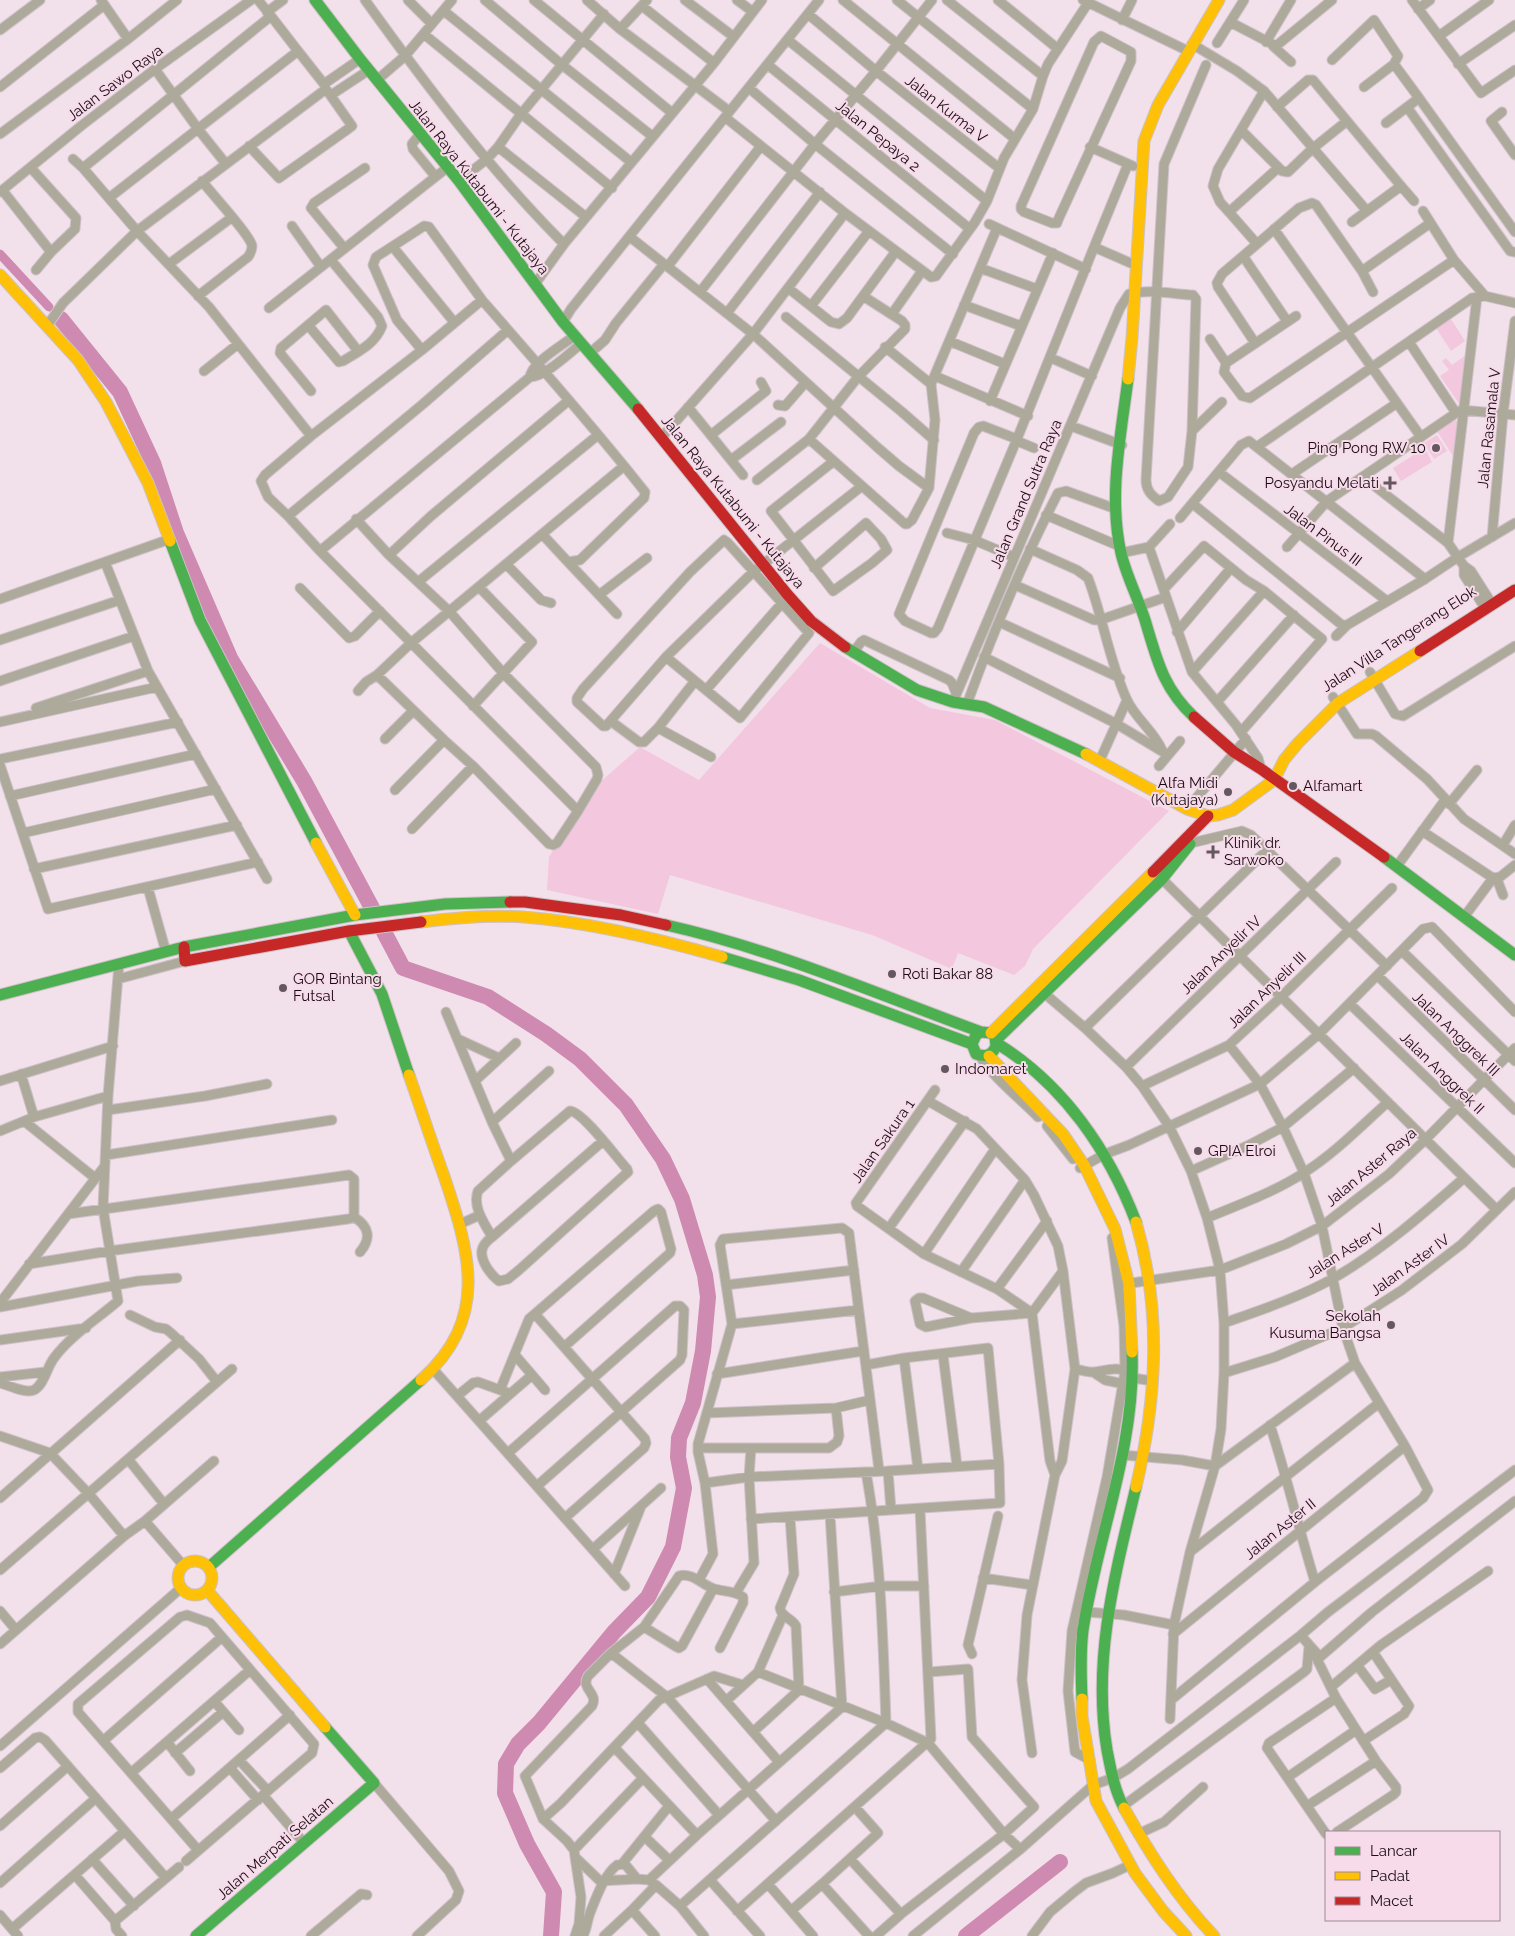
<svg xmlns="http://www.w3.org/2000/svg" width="1515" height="1936" font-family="Raleway,sans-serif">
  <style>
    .green { fill: #f3c7de }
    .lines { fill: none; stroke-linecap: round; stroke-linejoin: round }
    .canal { stroke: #ce8ab1; stroke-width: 9 }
    .river { stroke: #ce8ab1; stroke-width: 16 }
    .street-casing { stroke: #cdc1c7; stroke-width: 11 }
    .fast-casing { stroke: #cdc1c7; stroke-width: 13 }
    .slow-casing { stroke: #cdc1c7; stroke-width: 13 }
    .jam-casing { stroke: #cdc1c7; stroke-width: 13 }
    .street { stroke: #adaa9c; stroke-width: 9 }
    .fast { stroke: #4caf50; stroke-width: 11 }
    .slow { stroke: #ffc107; stroke-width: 11 }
    .jam { stroke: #c62828; stroke-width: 11 }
    .poi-dot { fill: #64575e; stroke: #f8dbea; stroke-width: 2 }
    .labels { text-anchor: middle; stroke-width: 4; stroke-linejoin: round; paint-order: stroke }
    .street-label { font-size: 15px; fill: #170d12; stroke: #f8dbea }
    .poi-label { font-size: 15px; fill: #170d12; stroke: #f8dbea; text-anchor: start }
  </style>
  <rect width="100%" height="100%" fill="#f2e1ea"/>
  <!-- green -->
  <path class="green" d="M1451 319 1465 341 1451 351 1436 328Z
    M1466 355 1460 405 1440 376 1449 370 1442 361 1446 358 1452 365Z
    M1453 419 1458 422 1453 456 1437 431Z
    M1437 435 1447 451 1434 459 1424 443Z
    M1425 448 1432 462 1401 481 1393 468Z
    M820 643 930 708 995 720 1169 811 1033 949 1025 966 1014 975 958 953 952 969 872 935 670 875 658 914 547 890 549 857 591 790 640 747 699 780Z"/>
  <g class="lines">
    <!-- canal -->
    <path class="canal" d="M0 254 49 307"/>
    <!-- river -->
    <path class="river" d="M61 319 120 392 153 463 176 533 230 658 304 781 372 908
      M384 932 403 968 488 997 546 1034 580 1059 626 1105 663 1159 682 1199 705 1275 708 1297 703 1351 693 1403 679 1438 678 1457 684 1488 673 1547 648 1597 614 1632 539 1723 518 1744 506 1764 505 1793 527 1844 554 1892 551 1936
      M966 1936 1060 1862"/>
    <!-- street casing -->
    <g class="street-casing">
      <path id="street" d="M101 0 128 39
        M258 0 271 16 83 168 137 231 209 307 311 436
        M365 0C426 85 490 170 564 244
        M408 0 432 24
        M485 0 561 64 652 136
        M534 0 671 112
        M587 0 620 29 729 111
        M685 0 734 37
        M737 0 753 12
        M843 0 1015 139
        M897 0 1033 109
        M947 0 1043 76
        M998 0 1058 49
        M1083 0 1188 51
        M1412 0 1481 93 1515 70
        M642 6 714 63
        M1418 9 1430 0
        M444 11 631 162
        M267 12 283 0
        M808 14 876 71 999 168
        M1122 20 1132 0
        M1230 22 1276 46 1332 0
        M620 29 647 0
        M0 30 40 0
        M425 35 612 188
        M1101 36 1131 52V61L1058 220 1057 223H1052L1024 212 1021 209V206L1094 42Z
        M1439 36 1489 0
        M788 40 987 201 1004 158 1033 109 1043 76 1048 64 1088 3
        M1266 42 1291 0
        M1217 43 1244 0
        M1192 44 1237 71 1264 91 1367 211
        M1273 46 1291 62
        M298 51 324 84
        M1332 60 1374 20 1398 56 1394 64 1364 87
        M1458 64 1515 25
        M768 65 970 229
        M155 69 198 129 226 164
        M377 80 405 56 452 0
        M0 87 104 5
        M749 88 815 144 953 254
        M1264 91 1241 130 1282 171 1288 172 1312 149 1347 121
        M331 95 369 70
        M1419 98 1515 232
        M1277 107 1308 80H1313L1401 186 1352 222
        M1407 107 1510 251 1515 252
        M1502 112 1491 121 1515 155
        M726 118 845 213 931 277 936 276 975 222 987 201
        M1386 123 1419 98 1394 64
        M0 134 128 39 177 0
        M420 134 412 144 413 149 435 176
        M249 146 279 178 348 129 352 126 326 89
        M498 147 586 217
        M1090 147 1133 166
        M73 159 83 168
        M1128 164 1094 247 1135 265
        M31 168 76 218 75 229 51 252
        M459 181 487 159 498 147 521 114 604 14
        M1401 186 1414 201
        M3 191 51 252 36 270
        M0 192 81 126 155 69 251 0
        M109 198 298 51 271 16
        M1423 211 1454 260 1485 296
        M1229 212 1220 202 1213 186 1218 169 1241 130
        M845 213 753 334 877 447 899 466 929 488
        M989 224 1086 269
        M292 226 321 267
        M1274 229 1421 437
        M630 237 753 334 662 437
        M1257 244 1229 212 1278 168
        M393 247 454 322
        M344 248 311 208 314 203 365 168
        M1243 256 1287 321
        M169 264 231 218
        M668 266 761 146
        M980 268 1037 289
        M1362 271 1429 224
        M535 284 564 244 714 63 762 0
        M788 288 831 322 839 324 847 318 896 251
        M700 292 815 144 876 71 932 0
        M198 296 248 257C250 254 252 250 252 246 251 236 211 193 202 181
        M964 305 1021 326
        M811 306 869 231
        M269 308 448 167
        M727 313 820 192
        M892 314 922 271
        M1296 316 1226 363 1224 372 1242 396 1250 398 1454 260
        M786 317 902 412 934 440
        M563 322 571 309 819 0
        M308 325 339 362 343 361C359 351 375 344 382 326L378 317 331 260
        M47 326 63 303 137 231 326 89 324 84 360 59
        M508 330 423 404 288 516 268 497 261 481 265 475 311 436 422 350 482 300C537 363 593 426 645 492L644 498 580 560 568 562 542 534
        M1210 339 1226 363
        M949 341 1005 364
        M1409 342 1456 413
        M1255 343 1218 287 1217 283 1222 274 1299 208 1312 203 1316 205 1362 271 1373 292
        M885 347 931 384
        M422 350 397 320 373 265 376 257 424 226 429 227 482 300
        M590 353 605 340 616 323 664 264
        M1051 358 1092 376
        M204 371 238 344
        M935 376 1028 416
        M530 377C531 363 563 345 574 336
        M311 391 280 353 281 348 326 310 358 351
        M990 401 1053 253
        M778 405 785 406 805 383
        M688 407 743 475
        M983 426 1017 439 938 628 934 633H931L905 621 899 614 974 433 979 427Z
        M1071 426 1122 445
        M1192 431 1222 402
        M711 435 766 391 761 382
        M809 439 905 524H907L912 520 929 488 935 420 931 384 997 228
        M1017 439 1094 247
        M1017 441 1034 448
        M1258 446 1472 298 1485 296 1515 303
        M731 460 781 422
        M1219 472 1387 601
        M1292 474 1397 403
        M1363 477 1448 543 1464 566 1471 571 1492 604
        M757 480 809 439 858 377 905 329V325L902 321 863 296
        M1193 504 1342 625H1347
        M1046 515 1119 546
        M288 516 320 551 578 811 597 779 598 775 596 767 504 674 449 611 389 555 356 519
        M1180 518 1241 445 1249 441 1425 579
        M947 533 974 540 1014 557
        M1492 537 1503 414 1515 321
        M1448 543 1477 297
        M1149 547 1192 672 1236 725 1258 758 1261 769
        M1287 547 1327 501 1456 413 1462 410 1515 415
        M1030 549 1077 570 1088 578C1103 617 1109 661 1127 700 1136 719 1154 731 1162 750
        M320 551 530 377C546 376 568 354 581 344
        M1121 553 1149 547 1170 524
        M389 555 431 516 568 401
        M105 562 148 671 267 879
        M568 562 617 614
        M506 564 541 600 551 603
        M1464 566V575L1485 608
        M814 568 866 523 881 539 887 550 872 563 833 591 771 511 834 461
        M418 582 598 435
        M1015 585 1094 620H1100L1166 597
        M300 588 349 638 355 636 380 611
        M1164 589 1204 546 1246 580 1264 591 1322 639 1241 732
        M599 595 647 558
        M0 599 170 539
        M999 622 1120 678
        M1177 632 1231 568
        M1336 636 1347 625 1425 579 1458 557 1515 523
        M0 640 120 600
        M853 653 861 642 864 640 949 680 952 683 956 693
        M666 657 740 718 809 633 727 542 724 540 690 572 583 689 577 698V702L603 726H606L666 657 753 572 862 486
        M984 657 1115 723 1168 755
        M1192 672 1264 591
        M1370 672 1395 714 1403 716 1515 646
        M377 675 444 740 395 790
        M0 681 134 636
        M706 690 782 603
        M358 691 366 682 377 675 411 643 624 466
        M1333 697 1357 734H1372L1376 736 1427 779 1464 819 1515 854
        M953 702 1120 308 1129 294C1146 289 1174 294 1193 295L1196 299 1192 431 1188 467 1168 497 1159 501C1151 495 1146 490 1146 480L1164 164 1206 65
        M1217 702 1294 615
        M967 704C993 632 1023 561 1058 493L1066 491 1116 509
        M473 706 532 642 479 587
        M36 708 148 671
        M0 722 157 687
        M612 722 639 742H644L658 728 695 681
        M658 728 711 757
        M385 739 413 711
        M444 740 473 766 549 844 553 845 557 843 578 811
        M0 759 178 722
        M1100 760 1127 700
        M0 765 48 909 258 862
        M1159 766 1180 741
        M10 796 196 754
        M1449 804 1477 770
        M1187 809 1246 739
        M412 829 473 766
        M1422 831 1493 878 1500 877 1515 865
        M23 833 216 789
        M1186 842 1191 843 1242 831 1251 835 1387 966
        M1503 845 1515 825
        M1397 866 1445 800
        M34 869 237 825
        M1162 879 1497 1210
        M1497 879 1503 895
        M148 888 166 952
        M1464 917 1493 878
        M1403 952 1515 1061
        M1378 976 1515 1110
        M118 979 185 961
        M1044 993 1085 1028 1126 1067 1142 1086 1169 1126 1191 1171 1207 1218 1220 1270 1224 1323V1373L1221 1429 1215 1466 1190 1552 1174 1625 1170 1719
        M1350 1004 1515 1163
        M446 1012 492 1122 511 1161 478 1191C472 1207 485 1224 492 1237 488 1240 483 1244 482 1250 480 1261 491 1275 499 1281L508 1279 519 1270 628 1172 627 1169C617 1158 582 1111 570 1111L511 1161
        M1085 1028 1267 850
        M458 1039 499 1058
        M980 1057C996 1080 1018 1097 1038 1117
        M1126 1067 1336 862
        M21 1074 34 1117
        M0 1081 113 1046
        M475 1081 516 1043
        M1142 1086 1229 1045 1281 997 1392 888
        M935 1090 856 1203 857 1206 924 1254 997 1289 1032 1313
        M928 1101 977 1129 1025 1180 1034 1195 1058 1246 1063 1271 1075 1369 1062 1461 1055 1475 1027 1615 1022 1680 1032 1753
        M108 1110 205 1096 267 1084
        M24 1121 95 1178
        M492 1122 549 1071
        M1047 1126 1073 1159
        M0 1131 34 1117 108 1096
        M106 1155 332 1120
        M1080 1168 1105 1154 1129 1145 1260 1084 1319 1034 1423 929 1432 927 1515 1012
        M1191 1171 1249 1145 1283 1127 1354 1068
        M354 1217C370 1227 371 1239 360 1252
        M1207 1218C1240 1204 1275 1192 1305 1172 1335 1153 1361 1126 1388 1102
        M460 1224 480 1215
        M889 1228 965 1121
        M492 1237 603 1141
        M924 1254 995 1149
        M29 1264 109 1251 348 1219 354 1217V1179L349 1175 68 1214
        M961 1272 1025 1180
        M1125 1284 1220 1270 1286 1244 1322 1226 1389 1174 1426 1139 1515 1048
        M726 1285 854 1270
        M997 1289 1047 1221
        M0 1303 104 1167
        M0 1307 138 1281 177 1278
        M535 1314 645 1439 646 1443 644 1448 565 1518
        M130 1315 155 1327 166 1329 171 1333 199 1359 217 1382
        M971 1318 923 1298H919L915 1301 920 1324 926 1327 971 1318 1032 1313
        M1224 1323C1261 1310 1300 1297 1334 1278 1382 1250 1423 1214 1464 1178
        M732 1324 858 1310
        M0 1340 86 1328
        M515 1355 545 1390
        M943 1355 957 1466
        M904 1358 918 1469
        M433 1369 625 1586
        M1075 1369C1081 1370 1087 1372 1092 1372 1103 1372 1119 1364 1128 1374
        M1093 1372 1105 1380 1124 1384 1133 1378 1153 1381
        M1224 1373 1275 1357 1343 1328 1402 1290 1462 1244 1515 1192
        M717 1374 863 1351
        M0 1377 45 1372
        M0 1383C8 1385 26 1394 34 1390 44 1385 47 1367 54 1358 70 1336 97 1319 118 1301L103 1208 108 1096 119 964
        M500 1390 529 1319 654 1211 658 1209 661 1212 671 1249 670 1253 564 1347
        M457 1396 473 1383 478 1382 506 1392
        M707 1413 836 1408 870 1400
        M479 1421 532 1375
        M1270 1425C1287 1477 1299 1530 1315 1582
        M0 1436 50 1453 89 1494 124 1536
        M698 1448H829L837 1442 839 1436 836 1408
        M508 1453 675 1306H680L684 1310 682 1355 680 1360 537 1486
        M1122 1455 1182 1460 1215 1466 1355 1363
        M128 1459 164 1504
        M888 1471 891 1510
        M1055 1475 1050 1461 1032 1313 1063 1271
        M705 1483 749 1477 888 1471 999 1464
        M0 1498 180 1340
        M751 1519 1000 1503 999 1464 988 1348 904 1358 866 1365
        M145 1521 183 1565
        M593 1549 661 1488
        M1190 1552 1379 1403
        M0 1570 232 1369
        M614 1574 640 1509
        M983 1578 1032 1585
        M699 1580 713 1554 705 1483 698 1452V1444L732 1324 720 1245 723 1239 842 1228 849 1233 879 1470
        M834 1592 881 1586H924
        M736 1593 754 1563 749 1477 751 1448
        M0 1611 16 1630
        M1087 1612 1124 1615 1174 1625
        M644 1627 675 1646 679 1648 682 1646 713 1589
        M1072 1631 1107 1477 1125 1371 1124 1326 1112 1238
        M1078 1631H1072L1068 1691 1075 1752 1090 1760
        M1173 1634 1405 1446
        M1303 1638 1320 1657 1372 1612 1515 1501
        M0 1644 124 1536 145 1521 214 1461
        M611 1653 667 1697 776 1821
        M1314 1653 1336 1698 1376 1761 1396 1787V1792L1393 1795 1337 1832
        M972 1654 968 1645 998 1516
        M1357 1665 1375 1689 1391 1680
        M758 1672 886 1723 928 1743 1004 1834 1020 1849
        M707 1679 779 1762
        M1331 1687 1381 1645 1488 1571
        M1171 1700 1315 1582 1423 1498 1428 1490 1405 1446 1355 1363 1343 1328 1322 1226 1304 1173 1283 1127 1260 1084 1229 1045
        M214 1701 239 1730
        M726 1701 758 1672 783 1615
        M638 1723 719 1815
        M753 1732 799 1690 796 1626C792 1618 781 1617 780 1608L794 1574 790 1517
        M103 1741 222 1637
        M1363 1741 1404 1714 1409 1706 1373 1652
        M167 1742 190 1771
        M0 1746 181 1588
        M615 1748 697 1835
        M175 1753 223 1712
        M239 1760 268 1791
        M0 1768 35 1738 40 1737 45 1740 166 1878
        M230 1768 258 1800
        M131 1773 250 1670
        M1288 1777 1356 1730
        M374 1783 449 1871 459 1891 456 1900 417 1936
        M263 1795 304 1843
        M1123 1806 1304 1672 1307 1669 1309 1646
        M1307 1806 1376 1761
        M171 1819 290 1715
        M543 1819 561 1803 659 1700 714 1676 743 1685
        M0 1826 68 1766
        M1138 1834 1164 1822 1203 1787
        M1326 1834 1267 1748 1269 1743 1336 1698
        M645 1837 669 1860
        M574 1850 643 1778
        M575 1857 600 1881 637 1879
        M92 1859 134 1906
        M850 1859 901 1914
        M186 1861 312 1753 314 1744 210 1623 187 1615 180 1617 78 1704V1712L198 1850
        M622 1864 669 1806
        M75 1875 115 1921
        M649 1880 697 1835 842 1707 830 1514
        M710 1880 760 1936
        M0 1883 96 1798
        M768 1884 813 1936
        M822 1884 869 1936
        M680 1906 886 1723C883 1639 881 1555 866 1472
        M632 1910 655 1936
        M792 1910 822 1884 878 1833 855 1807
        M737 1911 931 1739 920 1509
        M0 1915 18 1936
        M12 1929 125 1831
        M122 1936 116 1929 115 1921 179 1867
        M311 1936 361 1894 367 1895
        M575 1936 579 1924 581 1897 574 1850 567 1841 543 1819 525 1776 592 1706C599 1693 580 1689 588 1676L611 1653 644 1627 679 1576C691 1572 702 1584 712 1588 722 1592 734 1590 743 1597V1603L720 1648
        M583 1936C587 1929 587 1921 590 1913 596 1898 604 1875 617 1865L625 1864 637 1879 649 1880 654 1884
        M604 1936 632 1910 656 1885 680 1906 704 1936
        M876 1936 901 1914 1004 1834 1034 1807 972 1737 968 1669 929 1672
        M913 1936 1023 1847 1093 1785 1113 1778 1128 1769 1301 1635 1328 1612 1515 1470
        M1032 1936 1050 1912 1074 1892 1086 1883 1113 1873 1130 1865"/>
    </g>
    <!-- fast casing -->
    <g class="fast-casing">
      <path id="fast" d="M315 0 360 59 459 181 563 322 638 409
        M1128 379C1121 435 1108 496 1121 553 1126 575 1138 598 1145 620 1157 660 1163 688 1194 717
        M170 541 200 620 316 843
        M845 647 917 690 953 702 984 707 1086 754
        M1384 857 1515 955
        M666 925C774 949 877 994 981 1032L991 1033 995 1037 996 1046C992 1056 985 1057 976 1054L972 1044 976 1035 981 1032
        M349 931 382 994 409 1075
        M722 957 799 980 972 1044
        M0 995 184 947 355 915 445 904 510 902
        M997 1039 1162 879 1190 844
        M998 1044C1064 1085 1109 1151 1136 1222
        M209 1567 421 1380
        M1082 1699C1081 1676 1080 1653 1083 1630 1097 1538 1136 1446 1132 1352
        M1124 1808C1114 1789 1111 1770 1107 1750 1092 1660 1115 1574 1136 1487
        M196 1936 374 1783 325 1727"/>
    </g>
    <!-- slow casing -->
    <g class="slow-casing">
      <path id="slow" d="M0 275 78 360 106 402 148 483 170 541
        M1128 379 1132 338 1144 141 1158 105 1219 0
        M1086 754 1187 809 1208 816 1218 815 1233 810 1274 780 1284 760 1298 743 1338 703 1420 651
        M316 843 355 915
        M421 922C452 918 493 915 524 917 589 922 659 939 722 957
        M991 1033 1153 872
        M989 1056 1063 1134 1084 1165 1115 1229 1129 1284 1132 1352
        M409 1075C421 1109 432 1143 444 1176 470 1253 490 1319 421 1380
        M1136 1487C1157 1398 1162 1311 1136 1222
        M178 1578a17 17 0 1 1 34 0a17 17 0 1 1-34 0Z
        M207 1590 325 1727
        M1082 1699V1716L1096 1801 1135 1873 1163 1911 1186 1936
        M1124 1808C1150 1854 1177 1897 1214 1936"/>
    </g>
    <!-- jam casing -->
    <g class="jam-casing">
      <path id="jam" d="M638 409 787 594 811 621 845 647
        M1420 651 1515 590
        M1194 717 1234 752 1261 769 1384 857
        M1153 872 1208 816
        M510 902H525L621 915 666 925
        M184 947 185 961 349 931 421 922"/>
    </g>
    <!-- street -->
    <use href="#street" class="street"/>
    <!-- fast -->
    <use href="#fast" class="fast"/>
    <!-- slow -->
    <use href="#slow" class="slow"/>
    <!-- jam -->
    <use href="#jam" class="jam"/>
  </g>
  <!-- markers -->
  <g class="poi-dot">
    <circle cx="1436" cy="448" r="5"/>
    <path d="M1387.5 475.5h5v5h5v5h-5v5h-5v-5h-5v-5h5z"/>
    <circle cx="1293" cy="786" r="5"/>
    <circle cx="1228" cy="792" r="5"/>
    <path d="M1210.5 844.5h5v5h5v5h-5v5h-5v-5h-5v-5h5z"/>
    <circle cx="892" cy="974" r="5"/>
    <circle cx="283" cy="988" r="5"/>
    <circle cx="945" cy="1069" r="5"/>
    <circle cx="1198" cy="1151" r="5"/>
    <circle cx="1391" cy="1325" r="5"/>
  </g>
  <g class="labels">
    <!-- street labels -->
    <g class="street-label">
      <text transform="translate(115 83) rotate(-37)" y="5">Jalan Sawo Raya</text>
      <text transform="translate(946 109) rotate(38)" y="5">Jalan Kurma V</text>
      <text transform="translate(878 136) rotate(39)" y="5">Jalan Pepaya 2</text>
      <text transform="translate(479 187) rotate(52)" y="5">Jalan Raya Kutabumi - Kutajaya</text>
      <text transform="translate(1489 428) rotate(-84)" y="5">Jalan Rasamala V</text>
      <text transform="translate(1026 494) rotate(-67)" y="5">Jalan Grand Sutra Raya</text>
      <text transform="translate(733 502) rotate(51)" y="5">Jalan Raya Kutabumi - Kutajaya</text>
      <text transform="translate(1323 535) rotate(37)" y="5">Jalan Pinus III</text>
      <text transform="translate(1399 639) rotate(-33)" y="5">Jalan Villa Tangerang Elok</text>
      <text transform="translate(1221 955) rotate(-44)" y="5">Jalan Anyelir IV</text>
      <text transform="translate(1267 990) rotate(-44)" y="5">Jalan Anyelir III</text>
      <text transform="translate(1456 1034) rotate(44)" y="5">Jalan Anggrek III</text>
      <text transform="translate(1442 1073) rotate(44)" y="5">Jalan Anggrek II</text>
      <text transform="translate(883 1141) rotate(-55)" y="5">Jalan Sakura 1</text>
      <text transform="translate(1371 1167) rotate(-40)" y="5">Jalan Aster Raya</text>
      <text transform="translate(1345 1251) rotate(-32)" y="5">Jalan Aster V</text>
      <text transform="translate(1410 1265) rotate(-36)" y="5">Jalan Aster IV</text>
      <text transform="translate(1280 1529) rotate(-39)" y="5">Jalan Aster II</text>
      <text transform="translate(275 1848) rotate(-41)" y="5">Jalan Merpati Selatan</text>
    </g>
    <!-- poi labels -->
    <g class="poi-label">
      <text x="1426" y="453" text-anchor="end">Ping Pong RW 10</text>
      <text x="1379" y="488" text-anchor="end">Posyandu Melati</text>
      <text x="1218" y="788" text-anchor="end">Alfa Midi<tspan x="1218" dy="17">(Kutajaya)</tspan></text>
      <text x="1303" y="791">Alfamart</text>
      <text x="1224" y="848">Klinik dr.<tspan x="1224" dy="17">Sarwoko</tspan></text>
      <text x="902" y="979">Roti Bakar 88</text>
      <text x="293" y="984">GOR Bintang<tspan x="293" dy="17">Futsal</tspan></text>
      <text x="955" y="1074">Indomaret</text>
      <text x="1208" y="1156">GPIA Elroi</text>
      <text x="1381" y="1321" text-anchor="end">Sekolah<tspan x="1381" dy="17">Kusuma Bangsa</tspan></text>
    </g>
  </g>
  <!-- legend -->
  <rect x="1325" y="1831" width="175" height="90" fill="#f8dbea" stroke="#9e8994"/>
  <rect x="1335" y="1847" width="25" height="8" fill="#4caf50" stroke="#9e8994"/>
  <text x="1370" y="1856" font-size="15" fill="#170d12">Lancar</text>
  <rect x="1335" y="1872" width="25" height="8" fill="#ffc107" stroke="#9e8994"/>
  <text x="1370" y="1881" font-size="15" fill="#170d12">Padat</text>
  <rect x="1335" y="1897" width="25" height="8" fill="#c62828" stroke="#9e8994"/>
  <text x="1370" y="1906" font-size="15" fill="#170d12">Macet</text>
</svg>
